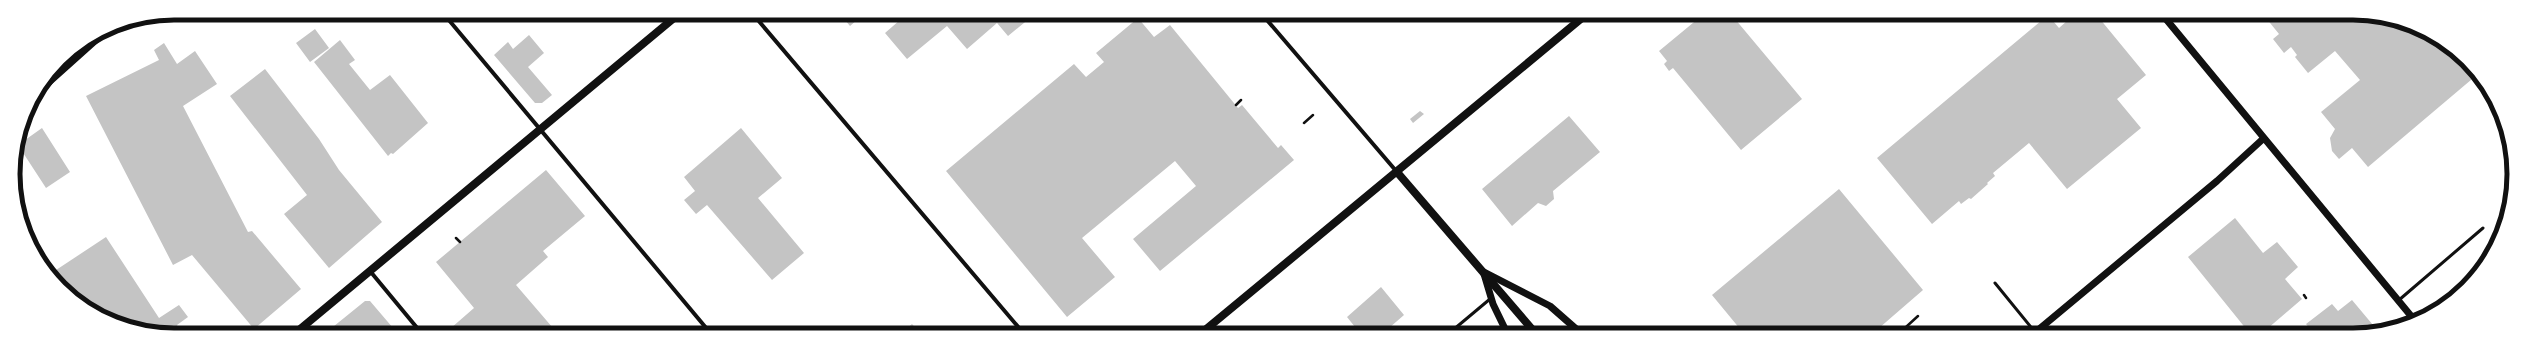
<svg xmlns="http://www.w3.org/2000/svg" width="2527" height="348" font-family="Signika,sans-serif">
  <style>
    .building { fill: #c4c4c4 }
    .lines { fill: none; stroke-linecap: round; stroke-linejoin: round }
    .path { stroke: #111; stroke-width: 2.5 }
    .service { stroke: #111; stroke-width: 3 }
    .minor { stroke: #111; stroke-width: 4 }
    .tertiary { stroke: #111; stroke-width: 7 }
    .secondary { stroke: #111; stroke-width: 8 }
    .rim { fill: none; stroke: #111; stroke-width: 5 }
  </style>
  <rect width="100%" height="100%" fill="#fff"/>
  <!-- building -->
  <path class="building" d="M839 13H865L850 26Z
    M908 13H1025L1030 18 1008 36 997 23 967 49 947 26 907 59 885 33Z
    M1705 13H1730L1802 99 1741 150 1673 68 1669 71 1664 64 1667 61 1659 51Z
    M2076 13H2095L2146 75 2117 99 2141 128 2067 189 2029 143 1993 173 1995 176 1987 183 1988 184 1971 199 1969 198 1961 204 1959 201 1932 224 1877 158 2048 15 2059 28Z
    M2262 13H2364L2424 30 2474 68 2478 74 2368 167 2352 148 2339 159 2332 151 2330 138 2335 129 2321 112 2360 80 2335 51 2308 73 2295 57 2297 55 2291 47 2284 53 2273 39 2279 34Z
    M1138 18 1154 37 1170 25 1238 108 1242 105 1278 148 1281 145 1294 160 1160 271 1133 239 1196 186 1175 161 1082 238 1115 277 1067 317 946 171 1074 64 1086 77 1104 62 1096 53Z
    M315 29 329 48 310 62 296 43Z
    M529 35 544 53 528 67 552 95 542 103H535L494 55 508 42 513 49Z
    M340 40 355 60 349 64 370 90 390 75 428 123 393 154 391 153 388 156 314 62Z
    M164 43 177 64 195 51 217 84 183 106 248 232 252 231 301 289 254 329 192 255 173 265 86 96 159 60 154 50Z
    M265 69 319 139 339 170 382 222 329 268 284 214 307 195 230 96Z
    M1420 111 1424 114 1413 123 1410 119Z
    M1569 116 1600 152 1553 191 1554 199 1546 206 1538 203 1512 226 1482 189Z
    M42 128 70 172 46 188 18 145Z
    M741 128 782 178 758 198 804 253 772 280 707 205 696 214 684 200 695 191 684 177Z
    M546 170 585 216 543 251 548 257 516 285 559 335H443L474 308 436 262Z
    M1839 189 1923 290 1871 335H1745L1712 295Z
    M2235 218 2263 253 2277 242 2298 267 2285 279 2302 299 2260 335H2251L2188 257Z
    M106 237 159 318 179 305 188 317 177 325 178 327 163 335 103 318 53 280 50 274Z
    M1381 287 1404 315 1389 328 1394 335H1356L1359 332 1347 317Z
    M2352 300 2378 331 2363 335H2315L2306 324 2332 304 2338 311Z
    M365 301H370L399 335H323Z
    M912 324 922 335H899Z"/>
  <g class="lines">
    <!-- path -->
    <path class="path" d="M1236 105 1241 100
      M1304 123 1313 115
      M456 238 460 242
      M2304 295 2306 298
      M1906 327 1918 316"/>
    <!-- service -->
    <path class="service" d="M1060 13 1070 16 1075 13
      M1995 283 2035 332
      M2399 300 2483 228
      M1447 335 1490 299"/>
    <!-- minor -->
    <path class="minor" d="M443 13 712 335
      M752 13 1025 335
      M1261 13 1397 172
      M38 94 115 25
      M370 271 423 335"/>
    <!-- tertiary -->
    <path class="tertiary" d="M2161 13 2416 322
      M1484 272 1550 306 1583 335
      M1484 274 1493 304 1508 335
      M2032 335 2217 181 2264 138"/>
    <!-- secondary -->
    <path class="secondary" d="M1397 172 1537 335
      M293 335 680 13
      M1199 335 1588 13"/>
  </g>
  <!-- crop -->
  <path d="M0 0H2527V348H0ZM174 20H2353A154 154 0 0 1 2507 174V174A154 154 0 0 1 2353 328H174A154 154 0 0 1 20 174V174A154 154 0 0 1 174 20Z" fill="#fff" fill-rule="evenodd"/>
  <path class="rim" d="M174 20H2353A154 154 0 0 1 2507 174V174A154 154 0 0 1 2353 328H174A154 154 0 0 1 20 174V174A154 154 0 0 1 174 20Z"/>
</svg>
